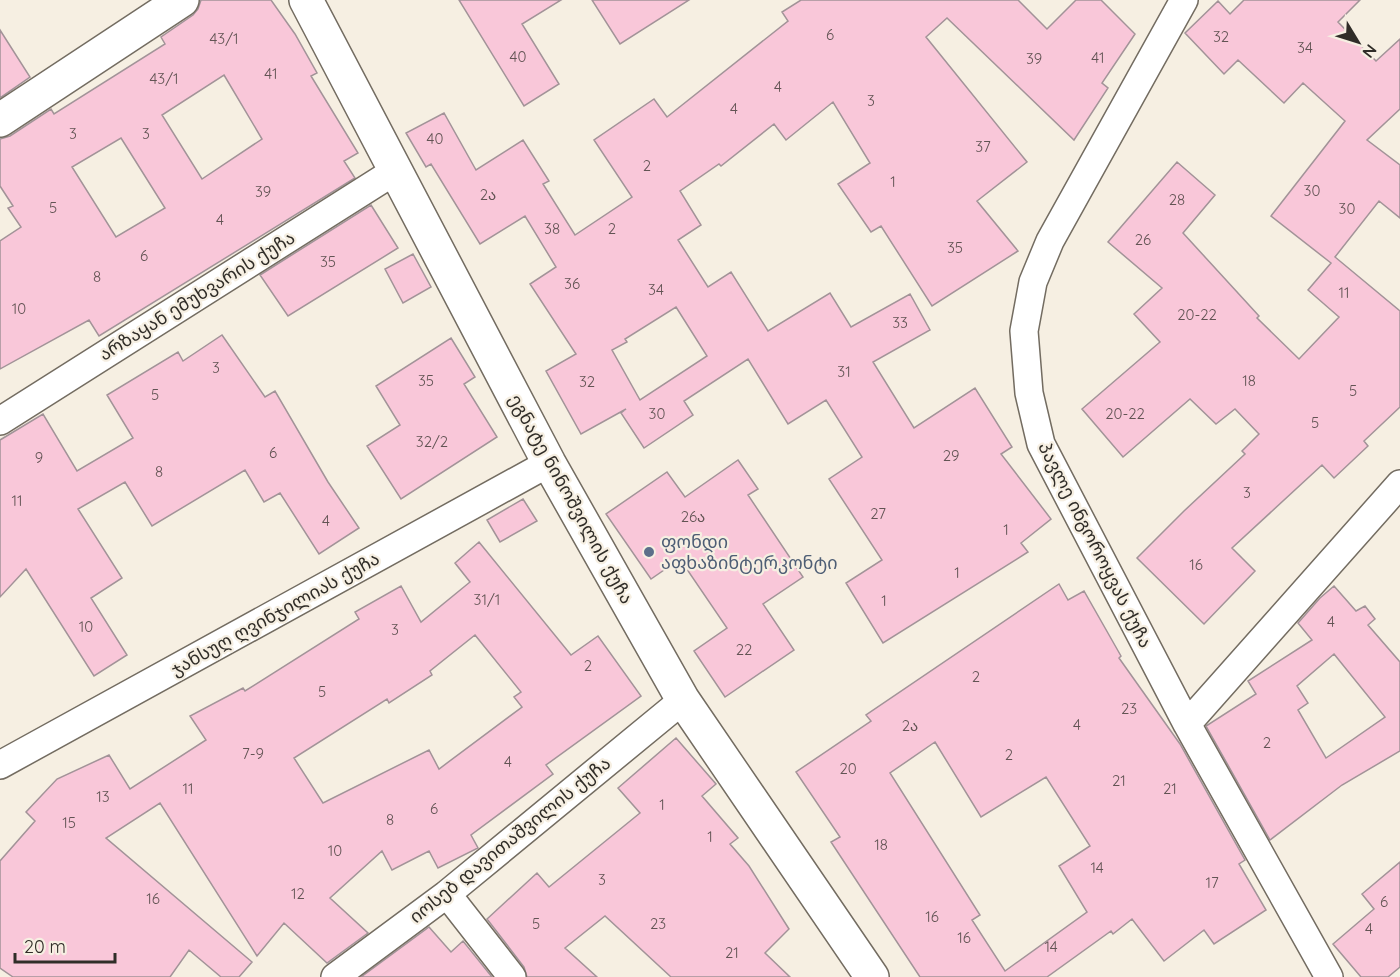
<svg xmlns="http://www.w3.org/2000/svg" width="1400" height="977" font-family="Quicksand,'Noto Sans Georgian',sans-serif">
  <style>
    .building { fill: #f9c7d9; stroke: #a29398; stroke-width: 1.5; fill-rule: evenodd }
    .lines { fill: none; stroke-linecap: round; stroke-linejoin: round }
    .minor-casing { stroke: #736c61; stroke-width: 30 }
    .tertiary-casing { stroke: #736c61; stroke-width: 36 }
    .secondary-casing { stroke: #736c61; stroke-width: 36 }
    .minor { stroke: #fff; stroke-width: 27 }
    .tertiary { stroke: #fff; stroke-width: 33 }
    .secondary { stroke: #fff; stroke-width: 33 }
    .service-dot { fill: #5c6f8a; stroke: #f6efe2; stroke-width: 2 }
    .labels { text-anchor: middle; stroke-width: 4.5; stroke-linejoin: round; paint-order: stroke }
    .number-label { font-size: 15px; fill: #625454 }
    .street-label { font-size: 18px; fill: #302d28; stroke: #f6efe2 }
    .service-label { font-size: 18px; fill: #4e5e75; stroke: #f6efe2; text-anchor: start }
  </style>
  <rect width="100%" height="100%" fill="#f6efe2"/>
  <!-- building -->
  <path class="building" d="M201 0H271L295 34 317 73 311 76 358 153 344 161 355 178 99 336 89 320 0 369V241L21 227 8 208 13 206 0 186V139L10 136 51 109 54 114 165 44 161 37 193 15 198 9ZM224 75 262 139 202 179 162 115ZM121 138 165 208 116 237 72 167Z
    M459 0H561L522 24 559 84 524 106Z
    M592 0H689L620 44Z
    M801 0H1018L1047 29 1076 0H1101L1135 34 1102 83 1108 88 1074 140 947 18 926 37 1027 162 977 201 1018 251 932 306 881 226 871 232 838 184 870 163 833 102 786 140 774 124 721 166 719 164 680 191 701 225 678 240 708 287 731 272 768 331 830 293 851 327 910 294 930 330 873 362 914 428 975 388 1012 447 1001 454 1051 519 1021 543 1028 552 883 643 846 583 882 560 829 479 862 457 826 400 788 424 748 359 684 401 693 415 644 448 621 413 626 409 581 434 546 371 576 354 530 284 556 267 525 216 480 244 431 164 426 167 406 133 444 113 476 170 523 140 549 181 543 184 575 235 632 197 594 140 654 99 667 117 788 21 782 12ZM676 307 707 356 640 400 612 350 627 342 625 339Z
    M1244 0H1360L1338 22 1376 61 1400 39V109L1367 140 1400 165V218L1379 201 1335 257 1400 311V407L1364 441 1368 446 1334 478 1322 465 1232 548 1255 571 1204 624 1137 558 1184 511 1245 454 1242 451 1259 434 1235 409 1216 424 1190 399 1123 457 1082 409 1160 342 1134 314 1162 288 1108 242 1177 162 1215 195 1183 233 1259 316 1257 318 1299 359 1339 317 1308 290 1331 263 1271 216 1345 121 1303 83 1284 103 1238 60 1224 74 1185 33 1218 1 1230 14Z
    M0 30 30 77 0 98Z
    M371 205 398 248 288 316 260 275Z
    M413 254 431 287 403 303 385 269Z
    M222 335 265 397 275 391 328 482 359 528 319 554 280 493 264 502 245 470 152 526 125 482 78 509 122 578 91 598 127 655 94 676 26 569 0 597V440L43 414 77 471 133 438 107 395 178 352 183 361Z
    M451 338 475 377 464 384 497 437 401 499 367 446 400 425 376 386Z
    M738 460 758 489 748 495 803 577 763 604 794 650 725 697 694 651 727 628 680 559 651 579 606 514 667 472 685 497Z
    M523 499 537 521 500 542 487 520Z
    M479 542 571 655 598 636 641 696 546 765 553 774 471 835 478 848 438 868 429 851 392 870 382 851 330 898 368 933 327 963 284 923 257 956 160 803 106 838 252 962 239 977H221L189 950 170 977H13L0 968V861L35 821 26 812 57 779 109 755 130 789 206 740 190 716 243 688 245 691 359 619 355 612 401 586 421 622 470 582 455 563ZM475 635 521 692 514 697 522 707 439 769 429 750 323 803 294 758 387 699 389 703 432 675 430 671Z
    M1059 584 1068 600 1084 591 1121 656 1119 658 1180 744 1245 860 1239 864 1266 910 1214 944 1204 930 1164 961 1132 919 1113 934 1111 931 1047 977H920L831 842 840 837 796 772 871 721 866 715ZM935 742 981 817 1046 777 1090 846 1059 866 1087 912 1005 971 972 920 980 915 890 773Z
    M1334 586 1356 611 1365 606 1375 619 1368 625 1400 662V751L1342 785 1270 840 1206 726 1256 694 1248 681 1312 640 1298 623 1320 598ZM1334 654 1385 717 1326 758 1298 710 1308 703 1297 686Z
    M676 738 716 784 702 796 738 838 730 844 749 866 789 929 765 953 790 977H671L605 916 565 948 597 977H527L524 967 487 919 537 873 549 887 640 813 618 788Z
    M1400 862V967L1388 977H1361L1333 944 1374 909 1362 894Z
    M429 927 451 952 463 941 492 977H361Z"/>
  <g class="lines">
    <!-- minor casing -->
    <g class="minor-casing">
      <path id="minor" d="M1184 0 1050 241 1033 282 1024 331 1029 393 1041 444 1187 724 1329 977
        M0 421 395 171
        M1187 724 1400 484
        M0 765 549 463
        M447 894 512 977
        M335 977 447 894 683 700"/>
    </g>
    <!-- tertiary casing -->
    <g class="tertiary-casing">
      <path id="tertiary" d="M0 120 182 0"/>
    </g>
    <!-- secondary casing -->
    <g class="secondary-casing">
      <path id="secondary" d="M306 0 549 463 683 700 872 977"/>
    </g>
    <!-- minor -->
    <use href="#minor" class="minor"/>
    <!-- tertiary -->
    <use href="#tertiary" class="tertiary"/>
    <!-- secondary -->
    <use href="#secondary" class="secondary"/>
  </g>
  <!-- markers -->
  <circle class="service-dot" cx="649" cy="552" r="6"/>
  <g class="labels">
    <!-- number labels -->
    <g class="number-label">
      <text x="830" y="40">6</text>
      <text x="1221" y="42">32</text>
      <text x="224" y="44">43/1</text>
      <text x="1305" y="53">34</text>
      <text x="518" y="62">40</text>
      <text x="1098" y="63">41</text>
      <text x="1034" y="64">39</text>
      <text x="271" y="79">41</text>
      <text x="164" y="84">43/1</text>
      <text x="778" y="92">4</text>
      <text x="871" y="106">3</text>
      <text x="734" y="114">4</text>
      <text x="73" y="139">3</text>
      <text x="146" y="139">3</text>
      <text x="435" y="144">40</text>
      <text x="983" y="152">37</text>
      <text x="647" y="171">2</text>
      <text x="893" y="187">1</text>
      <text x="1312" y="196">30</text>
      <text x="263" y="197">39</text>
      <text x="488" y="200">2ა</text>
      <text x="1177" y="205">28</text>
      <text x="53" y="213">5</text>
      <text x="1347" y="214">30</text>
      <text x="220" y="225">4</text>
      <text x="552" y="234">38</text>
      <text x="612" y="234">2</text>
      <text x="1143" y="245">26</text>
      <text x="955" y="253">35</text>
      <text x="144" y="261">6</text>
      <text x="328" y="267">35</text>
      <text x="97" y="282">8</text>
      <text x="572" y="289">36</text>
      <text x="656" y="295">34</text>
      <text x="1344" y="298">11</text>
      <text x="19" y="314">10</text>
      <text x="1197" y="320">20-22</text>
      <text x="900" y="328">33</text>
      <text x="216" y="373">3</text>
      <text x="844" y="377">31</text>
      <text x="426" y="386">35</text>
      <text x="1249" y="386">18</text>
      <text x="587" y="387">32</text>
      <text x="1353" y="396">5</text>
      <text x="155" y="400">5</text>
      <text x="657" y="419">30</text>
      <text x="1125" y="419">20-22</text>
      <text x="1315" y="428">5</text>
      <text x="432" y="447">32/2</text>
      <text x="273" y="458">6</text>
      <text x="951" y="461">29</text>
      <text x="39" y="463">9</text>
      <text x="159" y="477">8</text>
      <text x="1247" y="498">3</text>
      <text x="17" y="506">11</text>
      <text x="878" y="519">27</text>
      <text x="693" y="522">26ა</text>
      <text x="326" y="526">4</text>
      <text x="1006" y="535">1</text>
      <text x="1196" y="570">16</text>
      <text x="957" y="578">1</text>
      <text x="487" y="605">31/1</text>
      <text x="884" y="606">1</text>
      <text x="1331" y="627">4</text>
      <text x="86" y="632">10</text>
      <text x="395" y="635">3</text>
      <text x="744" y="655">22</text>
      <text x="588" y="671">2</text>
      <text x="976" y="682">2</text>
      <text x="322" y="697">5</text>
      <text x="1129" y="714">23</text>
      <text x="1077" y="730">4</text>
      <text x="910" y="731">2ა</text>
      <text x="1267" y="748">2</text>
      <text x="253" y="759">7-9</text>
      <text x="1009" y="760">2</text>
      <text x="508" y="767">4</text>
      <text x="848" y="774">20</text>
      <text x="1119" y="786">21</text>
      <text x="188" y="794">11</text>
      <text x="1170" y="794">21</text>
      <text x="103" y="802">13</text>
      <text x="662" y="810">1</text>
      <text x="434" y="814">6</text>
      <text x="390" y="825">8</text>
      <text x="69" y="828">15</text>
      <text x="710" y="842">1</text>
      <text x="881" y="850">18</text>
      <text x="335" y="856">10</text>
      <text x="1097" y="873">14</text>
      <text x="602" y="885">3</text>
      <text x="1212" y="888">17</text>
      <text x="298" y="899">12</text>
      <text x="153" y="904">16</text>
      <text x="1384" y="907">6</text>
      <text x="932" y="922">16</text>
      <text x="536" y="929">5</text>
      <text x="658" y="929">23</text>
      <text x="1369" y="934">4</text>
      <text x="964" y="943">16</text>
      <text x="1051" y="952">14</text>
      <text x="732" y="958">21</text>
    </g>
    <!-- street labels -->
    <g class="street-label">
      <text transform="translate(197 296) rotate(-32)" y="6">არზაყან ემუხვარის ქუჩა</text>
      <text transform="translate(571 499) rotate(61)" y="6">ეგნატე ნინოშვილის ქუჩა</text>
      <text transform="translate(1095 545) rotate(63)" y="6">პავლე ინგოროყვას ქუჩა</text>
      <text transform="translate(275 614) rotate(-29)" y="6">ჯანსუღ ღვინჯილიას ქუჩა</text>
      <text transform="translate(510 840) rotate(-39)" y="6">იოსებ დავითაშვილის ქუჩა</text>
    </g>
    <!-- service labels -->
    <g class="service-label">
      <text x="661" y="548">ფონდი<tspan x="661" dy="21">აფხაზინტერკონტი</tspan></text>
    </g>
  </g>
  <!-- north arrow -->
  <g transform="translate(1358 42) rotate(128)" stroke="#f6efe2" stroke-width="4.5" paint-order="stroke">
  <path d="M0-4.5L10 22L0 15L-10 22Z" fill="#302d28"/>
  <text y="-9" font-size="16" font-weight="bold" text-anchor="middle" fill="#302d28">N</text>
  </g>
  <!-- scale -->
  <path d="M15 953v9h100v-9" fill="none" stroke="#302d28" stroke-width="3"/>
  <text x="24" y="953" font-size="18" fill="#302d28" stroke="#f6efe2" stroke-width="4.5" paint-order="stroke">20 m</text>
</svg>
